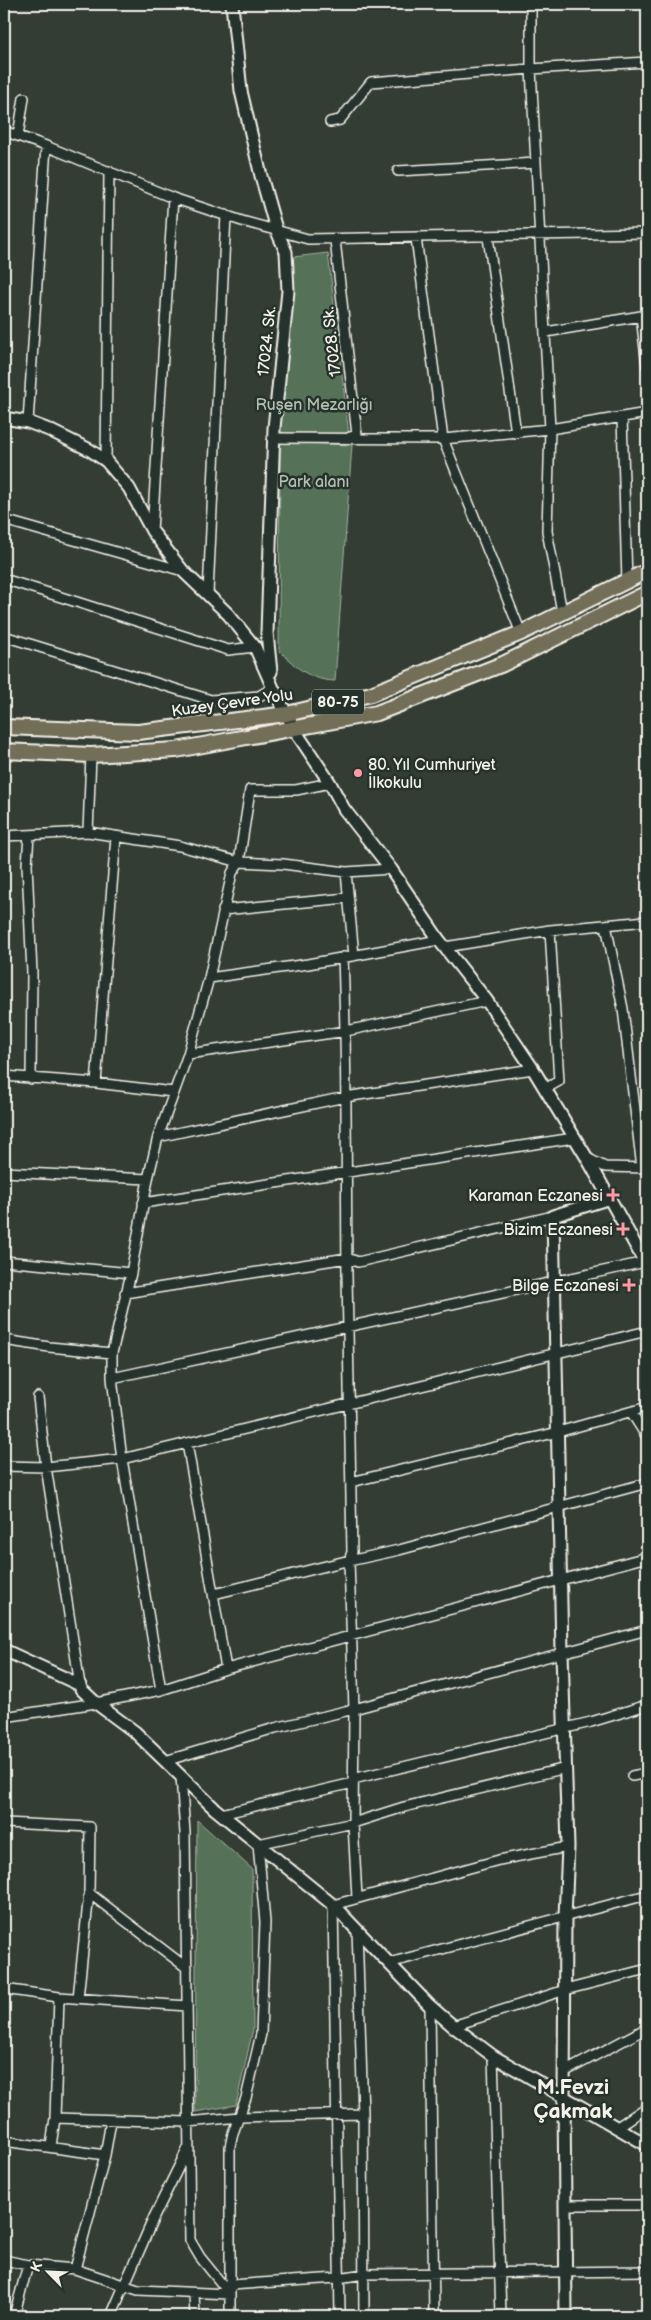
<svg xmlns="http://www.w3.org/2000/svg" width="651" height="2320" font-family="'Balsamiq Sans',sans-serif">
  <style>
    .green { fill: #547159; stroke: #a4b1a0 }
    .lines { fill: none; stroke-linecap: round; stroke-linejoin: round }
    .minor-casing { stroke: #f4f1e8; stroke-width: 12 }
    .tertiary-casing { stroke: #f4f1e8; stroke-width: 15 }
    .trunk-casing { stroke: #f4f1e8; stroke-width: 18 }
    .minor { stroke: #26332d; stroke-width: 9 }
    .tertiary { stroke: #26332d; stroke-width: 11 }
    .trunk { stroke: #726e59; stroke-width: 14 }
    .poi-dot { fill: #ff9aa2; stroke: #26332d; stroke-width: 2 }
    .labels { text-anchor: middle; stroke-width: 5; stroke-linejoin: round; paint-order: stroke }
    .shield { fill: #26332d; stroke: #b6b8b0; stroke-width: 1 }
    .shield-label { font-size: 15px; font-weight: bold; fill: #f4f1e8 }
    .street-label { font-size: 16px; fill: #f4f1e8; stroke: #26332d }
    .park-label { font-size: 16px; fill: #b4beaf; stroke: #26332d }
    .poi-label { font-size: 16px; fill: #f4f1e8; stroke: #26332d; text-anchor: end }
    .district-label { font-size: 21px; font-weight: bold; fill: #f4f1e8; stroke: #26332d }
  </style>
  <rect width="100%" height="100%" fill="#333d34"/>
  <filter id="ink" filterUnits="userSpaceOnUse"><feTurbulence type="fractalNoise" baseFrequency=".02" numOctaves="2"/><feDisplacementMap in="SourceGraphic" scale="10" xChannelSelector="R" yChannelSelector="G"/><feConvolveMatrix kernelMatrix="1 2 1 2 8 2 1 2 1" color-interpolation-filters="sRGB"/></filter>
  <g filter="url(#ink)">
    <!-- green -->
    <path class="green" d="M328 253 349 436 280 434 285 355 293 288V257Z
      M280 442 352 445 335 681C310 680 296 668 279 650Z
      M197 1820 252 1869 253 2029 236 2105 195 2112Z"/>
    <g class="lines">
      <!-- minor casing -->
      <g class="minor-casing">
        <path id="minor" d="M531 4V69L550 429 547 531 562 612
          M330 122 340 120 371 82 531 69 647 62
          M4 131 46 146 173 198 242 221 308 239 647 233
          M18 136 24 98
          M398 171 536 163
          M488 237 516 433
          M416 238 443 439 521 633
          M335 240 357 435 350 437
          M641 316 647 366
          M546 332 647 315
          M622 417 627 581
          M28 422 46 146
          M273 438 443 439 550 429 647 413
          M106 461 109 171
          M4 520 183 571
          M152 531 173 198
          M4 579 228 650 255 647
          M208 593 226 215
          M4 636 211 700 259 696 273 688
          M88 832 91 755
          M29 835 27 865 32 973 31 1079
          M4 836 88 832 180 846 239 862 283 864 346 872 391 869
          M346 872 354 956
          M223 910 347 898
          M606 925 623 1009 642 1168
          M445 947 550 930 647 921
          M343 957C347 1063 346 1169 347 1275 348 1367 351 1459 352 1552L349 1561
          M209 978 308 964 439 940
          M188 1054 346 1031 487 1001
          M4 1076 96 1083 173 1092
          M96 1083 116 837
          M545 1089 559 1081 550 930
          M158 1137 345 1097 533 1069
          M587 1158 605 1167 647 1168
          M4 1172 148 1179
          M143 1203 574 1138
          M4 1261 131 1273
          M125 1293 347 1258 358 1262 553 1216
          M4 1340 49 1347 112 1353
          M112 1378 645 1262
          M38 1397 46 1467 80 1685
          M631 1412 647 1437
          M187 1443 226 1669
          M4 1466 46 1467 122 1459 647 1331
          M351 1482 558 1432 647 1407
          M214 1594 354 1559
          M161 1690 122 1459 112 1378V1353L131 1273 148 1179 158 1137 188 1054 209 978 232 873 239 862 250 790H296L330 783
          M4 1717 96 1703 161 1690 226 1669 647 1557
          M165 1761 275 1728 354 1709 647 1630
          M181 1776 185 1833 190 2240 200 2257 230 2294V2316
          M632 1776 647 1773
          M353 1779 591 1722 647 1705
          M221 1814 353 1783
          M4 1823 90 1827 89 1893 78 1998
          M89 1893 187 1968
          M357 1898 353 1823 354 1709 349 1561 399 1550 647 1483
          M357 1929 363 2114 364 2316
          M389 1963 647 1895
          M4 1989 59 1997 187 2006
          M430 2006 434 2316
          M453 2026 565 1990 647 1969
          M493 2056 501 2316
          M566 2071 647 2028
          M55 2118 188 2122 239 2117 363 2114
          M616 2128 647 2107
          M4 2141 105 2155
          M51 2146 55 2118 59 1997
          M565 2205H647
          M4 2260 28 2265 75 2269 138 2290 230 2294V2285L338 2278 364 2274 647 2271
          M75 2269 105 2155 111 2121
          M230 2285V2147L233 2133 246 2098 261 2034 265 1922 258 1844 353 1823 404 1807 566 1768
          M194 2294 195 2316
          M14 2316 28 2265
          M111 2316 154 2217 187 2150
          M340 2316 333 1905 499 1860 568 1847"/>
      </g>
      <!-- tertiary casing -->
      <g class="tertiary-casing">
        <path id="tertiary" d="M232 4 241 91 261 176 276 229 286 252 288 291 274 428 267 633 271 672
          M4 418 28 422 49 430 90 450 106 461 129 488 152 531 183 571 228 614 255 647 273 688 294 729 330 783 344 809 391 869 439 940 487 1001 533 1069 587 1158 647 1266
          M4 1650 80 1685 81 1689 96 1703 135 1732 215 1809 333 1905 430 2006 453 2026 493 2056 647 2145
          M566 2316 564 2098 565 1917 568 1847 562 1652 553 1216 610 1198"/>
      </g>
      <!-- trunk casing -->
      <g class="trunk-casing">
        <path id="trunk" d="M4 727 138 732 287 714 371 694 521 633 647 571
          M4 751 91 755 176 750 377 713 503 664 647 593"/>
      </g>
      <!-- minor -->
      <use href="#minor" class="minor"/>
      <!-- tertiary -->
      <use href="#tertiary" class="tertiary"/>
      <!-- trunk -->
      <use href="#trunk" class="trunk"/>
    </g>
  </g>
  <!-- markers -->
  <g class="poi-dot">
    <circle cx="358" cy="773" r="5"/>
    <path d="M610.5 1187.5h5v5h5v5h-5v5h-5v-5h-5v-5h5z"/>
    <path d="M620.5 1221.5h5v5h5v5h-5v5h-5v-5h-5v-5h5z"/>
    <path d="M626.5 1277.5h5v5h5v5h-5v5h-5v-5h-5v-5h5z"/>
  </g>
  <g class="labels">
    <!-- shield labels -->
    <rect class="shield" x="312" y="689.5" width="52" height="25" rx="4"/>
    <g class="shield-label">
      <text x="338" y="707">80-75</text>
    </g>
    <!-- street labels -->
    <g class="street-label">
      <text transform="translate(266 341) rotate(-84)" y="6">17024. Sk.</text>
      <text transform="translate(331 342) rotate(-96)" y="6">17028. Sk.</text>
      <text transform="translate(232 702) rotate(-8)" y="6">Kuzey Çevre Yolu</text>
    </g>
    <!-- park labels -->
    <g class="park-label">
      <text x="314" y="410">Ruşen Mezarlığı</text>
      <text x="314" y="487">Park alanı</text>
    </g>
    <!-- poi labels -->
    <g class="poi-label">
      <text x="368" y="770" text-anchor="start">80. Yıl Cumhuriyet<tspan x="368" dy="18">İlkokulu</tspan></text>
      <text x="603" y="1201">Karaman Eczanesi</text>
      <text x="613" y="1235">Bizim Eczanesi</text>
      <text x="619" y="1291">Bilge Eczanesi</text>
    </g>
    <!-- district labels -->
    <g class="district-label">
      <text x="573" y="2094">M.Fevzi<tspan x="573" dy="24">Çakmak</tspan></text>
    </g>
  </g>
  <!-- margin -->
  <rect width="651" height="2320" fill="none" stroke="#26332d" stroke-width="20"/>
  <rect x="10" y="10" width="631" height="2300" fill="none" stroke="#f4f1e8" stroke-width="2" filter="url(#ink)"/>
  <!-- north arrow -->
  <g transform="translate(48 2272) rotate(294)" stroke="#26332d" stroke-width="4" paint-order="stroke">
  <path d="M0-4L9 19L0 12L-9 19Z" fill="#f4f1e8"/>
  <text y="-8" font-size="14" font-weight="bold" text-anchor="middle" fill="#f4f1e8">K</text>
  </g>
</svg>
